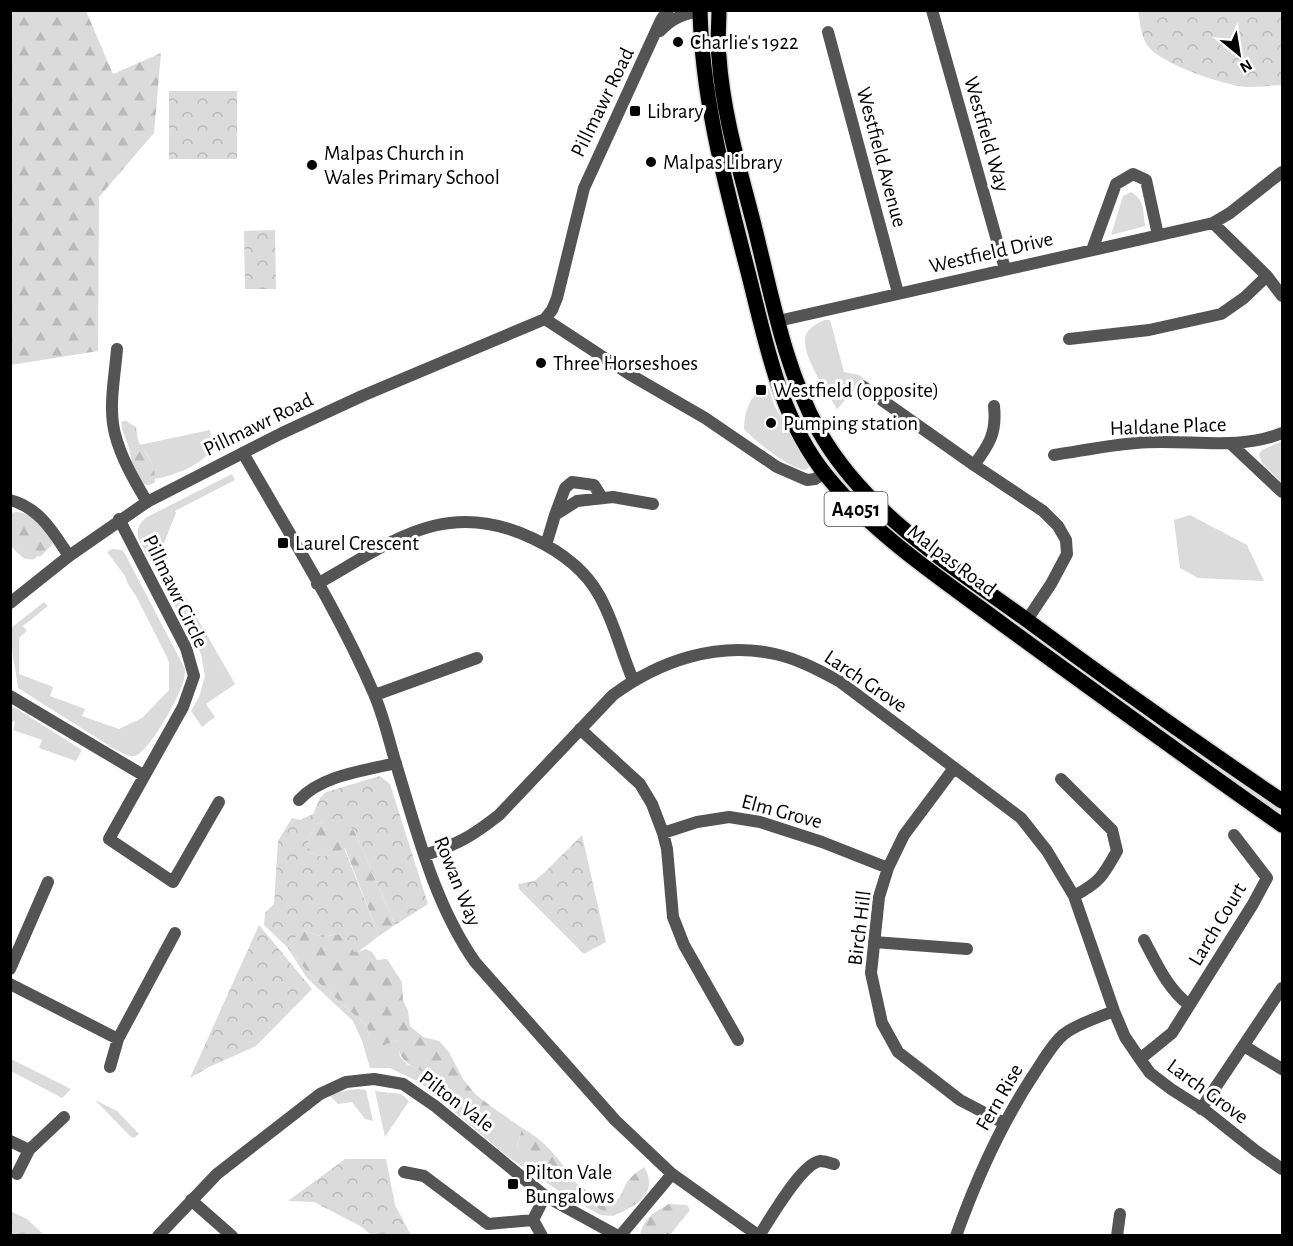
<svg xmlns="http://www.w3.org/2000/svg" width="1293" height="1246" font-family="'Alegreya Sans',sans-serif">
  <style>
    .green { fill: #dbdbdb }
    .forest { fill: url(#forest-firs) }
    .park { fill: url(#park-crowns) }
    .lines { fill: none; stroke-linecap: round; stroke-linejoin: round }
    .primary-casing { stroke: #dbdbdb; stroke-width: 18 }
    .minor { stroke: #545454; stroke-width: 12 }
    .tertiary { stroke: #545454; stroke-width: 12 }
    .primary { stroke: #000; stroke-width: 15 }
    .poi-dot { fill: #000; stroke: #fff; stroke-width: 2 }
    .labels { text-anchor: middle; stroke-width: 6; stroke-linejoin: round; paint-order: stroke }
    .shield { fill: #fff; stroke: #4c4c4c; stroke-width: 1.5 }
    .shield-label { font-size: 20px; font-weight: bold; fill: #000 }
    .poi-label { font-size: 21px; fill: #000; stroke: #fff; text-anchor: start }
    .street-label { font-size: 21px; fill: #000; stroke: #fff }
  </style>
  <defs>
    <pattern id="forest-firs" width="22" height="20" patternUnits="userSpaceOnUse" patternTransform="scale(1.5)"><rect width="22" height="20" fill="#dbdbdb"/><path d="M5 1l3.5 6h-7zM16 11l3.5 6h-7z" fill="#bababa"/></pattern>
    <pattern id="park-crowns" width="20" height="18" patternUnits="userSpaceOnUse" patternTransform="scale(1.5)"><rect width="20" height="18" fill="#dbdbdb"/><path d="M2 6a3 3 0 1 1 6 0M12 15a3 3 0 1 1 6 0" fill="none" stroke="#bababa"/></pattern>
  </defs>
  <rect width="100%" height="100%" fill="#fff"/>
  <!-- green -->
  <path class="green" d="M1131 192C1145 200 1143 211 1145 226L1111 235 1123 196Z
    M824 320H830L844 372 859 375 864 379 837 409C828 393 795 348 808 331 812 326 818 323 824 320Z
    M767 384 775 407 808 462 809 467 806 470C791 470 755 441 744 429 745 409 750 396 767 384Z
    M210 430C211 435 213 440 212 445 209 464 170 477 154 479 155 466 149 454 139 445Z
    M1282 441V483L1262 463 1259 454 1262 450Z
    M232 474 235 480 175 511 176 513 162 548 161 555 235 684 206 704 215 717 202 727 191 711 199 697 205 676 201 654 139 540C136 530 138 524 147 517Z
    M1190 515 1247 545 1264 581 1198 578 1180 568 1174 520Z
    M112 549 122 550 125 554 185 669C185 676 184 681 181 688 176 702 148 754 134 756 128 757 122 752 116 750L18 688C16 667 10 649 11 628L44 602 48 606 23 626 27 631 19 638V674L53 687 50 696 85 709 82 716 119 729 142 718 169 690V663L167 657 136 596 128 584 125 576 107 552Z
    M11 705 82 750 76 761 39 748 42 740 13 730 15 722 11 721Z
    M1170 734 1282 811V816L1168 737Z
    M287 947 310 975 367 1026 368 1033 386 1044 398 1040 400 1057 408 1065 451 1081 457 1091 456 1097 470 1116 483 1119 492 1107 522 1128 517 1147 573 1180 581 1187C582 1203 600 1209 613 1216L600 1215 565 1195 507 1156 419 1082 390 1068H370L362 1041 353 1021 307 978Z
    M10 1059H11L71 1089 62 1098 11 1071Z
    M357 1089 366 1090 373 1121 365 1119 352 1102 338 1104 330 1096 338 1092Z
    M375 1091 401 1094 409 1101 385 1137Z
    M95 1100 117 1111 139 1134 134 1138 131 1137Z"/>
  <!-- forest -->
  <path class="forest" d="M11 10 86 11 113 74 161 53 154 133 99 197 98 351 11 365Z
    M122 421H126L136 427C137 433 137 441 141 446 150 459 155 464 155 482L150 485 140 484C132 468 133 462 128 445 126 437 120 430 122 421Z
    M16 512C35 513 45 528 53 544L40 557 37 556 35 559C24 562 18 553 11 546L10 513Z
    M328 820 345 822 354 830 395 925 379 936 345 848C332 857 321 859 307 851L309 837 316 824Z
    M302 930 322 937 339 934 349 941 358 952 366 949 372 952 377 960 387 959 402 982 403 1000 408 1011 410 1026 423 1037 439 1041 449 1052 463 1079 475 1094 492 1107 483 1119C469 1120 465 1106 456 1097 458 1066 396 1082 398 1040L384 1045 370 1042 367 1026 310 975 287 947Z
    M522 1128C545 1141 559 1158 573 1180L563 1174 555 1178 539 1171 517 1155V1147Z
    M644 1167C660 1193 635 1207 613 1216 600 1209 582 1203 581 1187L603 1200 613 1203C623 1196 620 1195 625 1186 628 1178 637 1172 644 1167Z
    M669 1204 687 1205 690 1210 670 1235H640C644 1218 653 1213 669 1204Z"/>
  <!-- park -->
  <path class="park" d="M1138 11H1282V85C1272 85 1261 87 1250 87 1227 87 1161 64 1148 46 1141 38 1140 21 1138 11Z
    M169 91H237V159H169Z
    M275 230 276 289H245L244 231Z
    M380 776 390 784 428 904 395 925 354 830C342 819 331 819 316 824L309 837 307 851C321 859 332 857 344 848L379 936 358 952H354L349 941 339 934 322 937 302 930 287 947 264 925 265 913 274 904 278 841 292 818 300 820 313 814 320 798 326 792Z
    M582 835 606 942 584 954 519 889 518 884 534 881 545 872Z
    M259 925 312 989 256 1046 209 1067 190 1078Z
    M345 1159H386L395 1205 411 1235H371L362 1227 314 1202 288 1201Z
    M10 1211 27 1219 44 1235H11Z"/>
  <g class="lines">
    <!-- primary casing -->
    <g class="primary-casing">
      <path id="primary" d="M700 10C702 100 726 186 748 272 766 342 779 417 826 475 875 536 942 579 1005 626 1097 693 1189 760 1282 825
        M719 10C719 26 717 42 719 57 723 116 741 173 755 229 772 297 785 370 819 431 865 513 951 565 1024 618 1109 681 1195 742 1282 801"/>
    </g>
    <!-- minor -->
    <path class="minor" d="M932 10 1005 269
      M828 32 898 293
      M1213 223 1267 276 1282 296
      M1092 250 1116 184 1133 174 1146 180 1158 235
      M778 321 1213 223 1230 213 1282 172
      M1069 339 1149 330 1221 314 1244 298 1267 276
      M117 349C115 376 108 407 115 434 121 458 134 480 147 502
      M862 386 974 465 1043 511 1058 526 1066 540 1067 554 1051 584 1027 620
      M1231 444 1282 492
      M243 453C288 532 338 610 374 694 384 717 389 741 396 764 417 832 434 903 475 962L615 1120 672 1174 759 1236C770 1219 801 1164 820 1161 824 1161 830 1163 834 1164
      M1054 455C1081 451 1109 445 1136 443 1185 438 1236 452 1282 433
      M974 465C989 445 997 433 994 406
      M10 500C40 508 53 532 69 556
      M555 515 565 488 572 482 594 485 602 498
      M119 519 186 648 194 676 183 707 109 839 173 882 219 802
      M546 545 555 515 577 501 613 497 653 504
      M317 584C392 542 446 496 534 539 559 551 585 570 599 595 614 621 621 652 633 680
      M375 695 477 658
      M10 696 143 775
      M580 729 640 784 652 804 663 833 667 849 673 917 684 945 738 1040
      M954 768 904 835 888 868 879 897 871 973 882 1023 898 1052 960 1100 1004 1123
      M1061 779 1112 830 1117 851C1103 876 1100 882 1074 896
      M299 800C322 775 364 771 396 763
      M663 833 697 822 729 817 760 822 822 842 888 868
      M425 855C458 844 471 837 499 815L613 695C659 661 717 641 775 654 798 659 818 670 839 681L1021 818 1047 851 1074 896 1114 1011 1125 1037 1140 1059 1150 1073 1171 1089 1207 1112 1256 1151 1282 1169
      M1144 940C1157 964 1167 988 1189 1005
      M874 942 967 949
      M10 969 48 882
      M10 984 118 1039
      M1244 1046 1282 1069
      M1140 1059 1172 1033 1253 904 1267 878 1234 835
      M110 1067 118 1039 175 933
      M1201 1109 1282 988
      M10 1141 29 1150
      M404 1172 424 1176 488 1224 533 1220 545 1196
      M17 1174 29 1150 64 1117
      M191 1200 232 1236
      M533 1220 542 1236
      M158 1236 217 1174 320 1094 346 1082 374 1079 403 1084 435 1106 545 1196 618 1236
      M620 1236 672 1174
      M956 1236C977 1177 1002 1122 1036 1071 1044 1059 1053 1043 1064 1034 1079 1023 1097 1018 1114 1011
      M1117 1236 1120 1214"/>
    <!-- tertiary -->
    <path class="tertiary" d="M660 31C672 18 683 14 700 11
      M545 319 629 374 705 418 777 467 807 480 815 479 824 473
      M10 603 69 556 147 502 282 433 362 396 545 319 552 310 557 298 584 188 661 20 668 10"/>
    <!-- primary -->
    <use href="#primary" class="primary"/>
  </g>
  <!-- markers -->
  <g class="poi-dot">
    <circle cx="678" cy="42" r="6"/>
    <rect x="629" y="105" width="12" height="12" rx="3"/>
    <circle cx="651" cy="162" r="6"/>
    <circle cx="312" cy="165" r="6"/>
    <circle cx="541" cy="363" r="6"/>
    <rect x="755" y="384" width="12" height="12" rx="3"/>
    <circle cx="771" cy="423" r="6"/>
    <rect x="277" y="537" width="12" height="12" rx="3"/>
    <rect x="507" y="1178" width="12" height="12" rx="3"/>
  </g>
  <g class="labels">
    <!-- shield labels -->
    <rect class="shield" x="824.5" y="492" width="63" height="34" rx="4.5"/>
    <g class="shield-label">
      <text x="856" y="516">A4051</text>
    </g>
    <!-- poi labels -->
    <g class="poi-label">
      <text x="690" y="49">Charlie's 1922</text>
      <text x="647" y="118">Library</text>
      <text x="324" y="160">Malpas Church in<tspan x="324" dy="24">Wales Primary School</tspan></text>
      <text x="663" y="169">Malpas Library</text>
      <text x="553" y="370">Three Horseshoes</text>
      <text x="773" y="397">Westfield (opposite)</text>
      <text x="783" y="430">Pumping station</text>
      <text x="295" y="550">Laurel Crescent</text>
      <text x="525" y="1179">Pilton Vale<tspan x="525" dy="24">Bungalows</tspan></text>
    </g>
    <!-- street labels -->
    <g class="street-label">
      <text transform="translate(602 102) rotate(-64)" y="7">Pillmawr Road</text>
      <text transform="translate(987 134) rotate(74)" y="7">Westfield Way</text>
      <text transform="translate(882 157) rotate(75)" y="7">Westfield Avenue</text>
      <text transform="translate(991 252) rotate(-13)" y="7">Westfield Drive</text>
      <text transform="translate(258 424) rotate(-26)" y="7">Pillmawr Road</text>
      <text transform="translate(1168 426) rotate(-2)" y="7">Haldane Place</text>
      <text transform="translate(952 560) rotate(37)" y="7">Malpas Road</text>
      <text transform="translate(176 591) rotate(64)" y="7">Pillmawr Circle</text>
      <text transform="translate(866 681) rotate(34)" y="7">Larch Grove</text>
      <text transform="translate(782 811) rotate(15)" y="7">Elm Grove</text>
      <text transform="translate(458 881) rotate(68)" y="7">Rowan Way</text>
      <text transform="translate(1217 924) rotate(-59)" y="7">Larch Court</text>
      <text transform="translate(859 928) rotate(-83)" y="7">Birch Hill</text>
      <text transform="translate(1208 1091) rotate(36)" y="7">Larch Grove</text>
      <text transform="translate(999 1097) rotate(-60)" y="7">Fern Rise</text>
      <text transform="translate(457 1101) rotate(37)" y="7">Pilton Vale</text>
    </g>
  </g>
  <!-- border -->
  <rect width="1293" height="1246" fill="none" stroke="#000000" stroke-width="24"/>
  <!-- north arrow -->
  <g transform="translate(1239 54) rotate(150)" stroke="#ffffff" stroke-width="4.5" paint-order="stroke">
  <path d="M0-4.5L10 22L0 15L-10 22Z" fill="#000000"/>
  <text y="-9" font-size="16" font-weight="bold" text-anchor="middle" fill="#000000">N</text>
  </g>
</svg>
